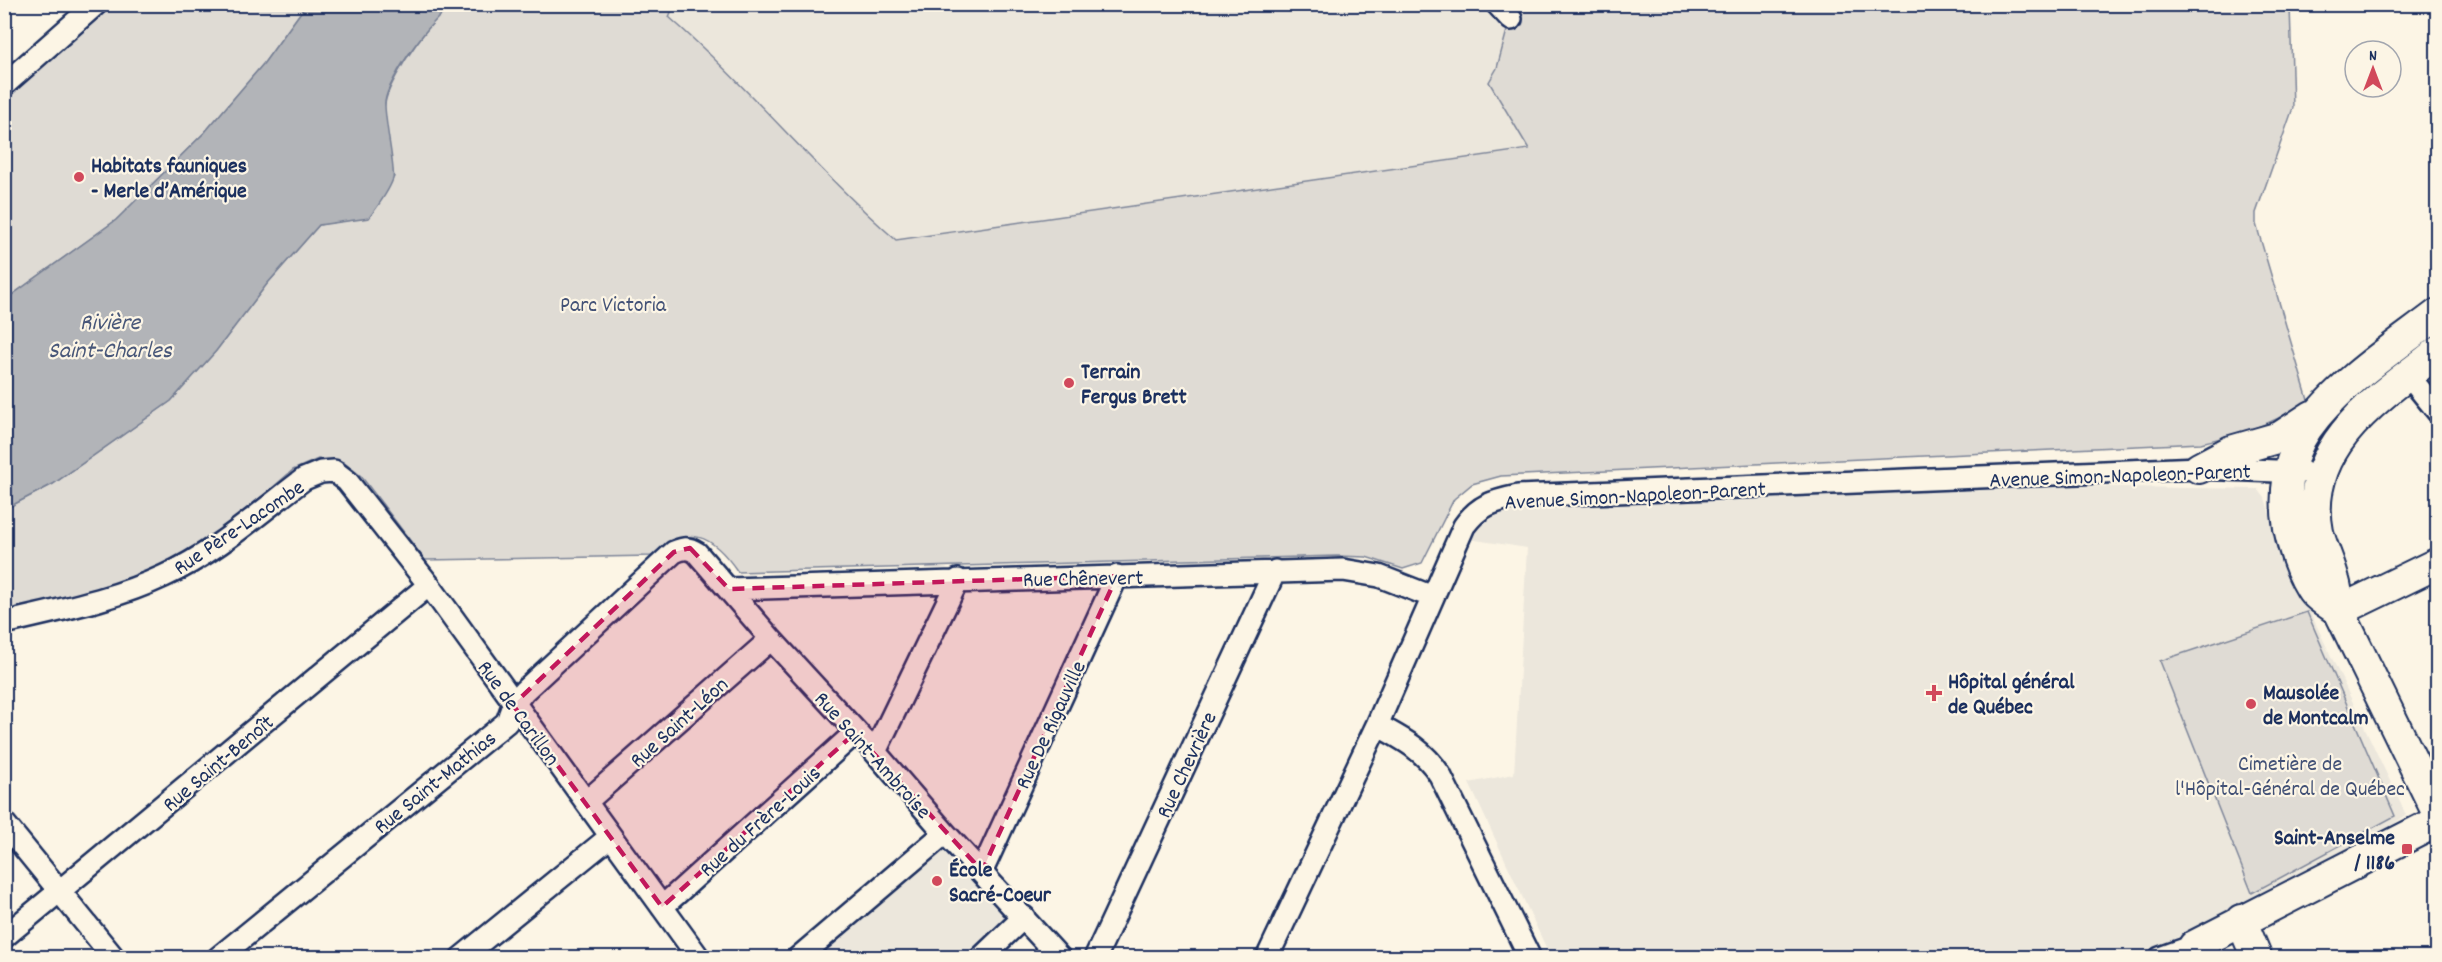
<svg xmlns="http://www.w3.org/2000/svg" width="2442" height="962" font-family="Dekko,sans-serif">
  <style>
    .built { fill: #ece7dc }
    .green { fill: #dfdbd4; stroke: #7d8599; stroke-width: 1.5 }
    .water { fill: #b2b4b8; stroke: #767f94; stroke-width: 1.5 }
    .lines { fill: none; stroke-linecap: round; stroke-linejoin: round }
    .street-casing { stroke: #1b2f5e; stroke-width: 26 }
    .secondary-casing { stroke: #1b2f5e; stroke-width: 34 }
    .street { stroke: #fcf5e5; stroke-width: 21 }
    .secondary { stroke: #fcf5e5; stroke-width: 30 }
    .marked { fill: #c2185b; fill-opacity: 0.2; stroke: #c2185b; stroke-width: 4.5; stroke-dasharray: 12 8; stroke-linejoin: round }
    .poi-dot { fill: #d1495b; stroke: #fcf5e5; stroke-width: 2 }
    .labels { text-anchor: middle; stroke-width: 4.5; stroke-linejoin: round; paint-order: stroke }
    .poi-label { font-size: 22px; font-weight: bold; fill: #1b2f5e; stroke: #fcf5e5; text-anchor: start }
    .park-label { font-size: 22px; fill: #425176; stroke: #fcf5e5 }
    .street-label { font-size: 22px; fill: #1b2f5e; stroke: #fcf5e5 }
    .water-label { font-size: 24px; font-style: italic; fill: #485779; stroke: #fcf5e5 }
  </style>
  <rect width="100%" height="100%" fill="#fcf5e5"/>
  <filter id="ink" filterUnits="userSpaceOnUse"><feTurbulence type="fractalNoise" baseFrequency=".0167" numOctaves="2"/><feDisplacementMap in="SourceGraphic" scale="12" xChannelSelector="R" yChannelSelector="G"/><feConvolveMatrix kernelMatrix="1 2 1 2 8 2 1 2 1" color-interpolation-filters="sRGB"/></filter>
  <g filter="url(#ink)">
    <!-- built -->
    <path class="built" d="M674 4 1497 5 1511 19 1497 68 1489 82 1529 149 896 240 846 197 698 43 669 17Z
      M2058 486 2258 489 2265 498 2279 546 2406 815 2365 845 2313 874 2161 945 2121 957 1551 958 1469 783 1514 774 1527 548 1469 539 1479 525 1489 517 1509 508 1530 504Z
      M941 844 1006 918 963 957 816 958Z"/>
    <!-- green -->
    <path class="green" d="M457 4H503L508 9 510 4 674 5 669 17C749 87 816 170 896 240L1529 149 1489 82 1497 68 1510 19 1497 5H2290L2293 108 2256 213V224L2308 400C2274 425 2241 433 2201 443L1501 476 1472 484 1454 499 1422 563 1403 569 1366 557 1337 556 738 572C712 534 689 523 652 556L425 560 361 476 343 462 318 459 293 470 206 545 155 572 5 618V509L53 484 171 401 216 351 267 284 319 225 338 221 394 177C390 154 379 122 386 99 392 76 435 10 457 4Z
      M96 5H306L264 63 205 132 116 220 5 300V85Z
      M2307 612 2395 816 2252 893 2160 661Z"/>
    <!-- water -->
    <path class="water" d="M306 5H457C436 9 387 80 385 102 384 119 396 171 393 179 388 193 378 206 369 218L319 225 267 284 216 351 171 401 53 484 5 509V300L116 220 205 132 264 63Z"/>
    <g class="lines">
      <!-- street casing -->
      <g class="street-casing">
        <path id="street" d="M1497 4 1511 19
          M4 85 96 4
          M2408 375 2438 412
          M729 589 1343 570 1379 576 1433 597
          M4 623C58 610 113 600 164 576 215 553 259 513 304 479L321 472 334 471 347 481 429 585 699 958
          M1377 725C1403 739 1424 750 1440 775L1530 958
          M875 752 958 580
          M586 802 771 639
          M4 823 114 958
          M982 871 1117 576
          M662 907 855 733
          M4 937 429 585
          M218 958 507 722 513 705 524 691 674 552C684 548 688 547 697 553L771 639 875 752 945 833 1060 958
          M461 958 610 837
          M798 958 945 833
          M981 958 1024 917
          M1095 958 1275 571
          M1267 958 1377 725 1464 526C1479 505 1494 501 1518 496L2199 468 2303 472
          M2160 958 2194 946"/>
      </g>
      <!-- secondary casing -->
      <g class="secondary-casing">
        <path id="secondary" d="M2438 352C2380 396 2301 447 2318 532 2322 548 2330 563 2334 580 2337 590 2338 601 2339 611L2438 814
          M2199 468 2231 451 2280 437 2312 416
          M2339 611C2331 605 2316 597 2311 588 2301 572 2293 547 2289 528 2283 496 2288 455 2307 428 2338 384 2395 347 2438 314
          M2339 611 2438 563
          M2241 920 2257 958
          M2199 958 2194 946 2438 821"/>
      </g>
      <!-- street -->
      <use href="#street" class="street"/>
      <!-- secondary -->
      <use href="#secondary" class="secondary"/>
    </g>
  </g>
  <!-- marked area -->
  <path class="marked" d="M690 548 729 589 1117 576 982 871 855 733 662 907 513 705 674 552Z"/>
  <!-- markers -->
  <g class="poi-dot">
    <circle cx="79" cy="177" r="6"/>
    <circle cx="1069" cy="383" r="6"/>
    <path d="M1931 684h6v6h6v6h-6v6h-6v-6h-6v-6h6z"/>
    <circle cx="2251" cy="704" r="6"/>
    <rect x="2401" y="843" width="12" height="12" rx="3"/>
    <circle cx="937" cy="881" r="6"/>
  </g>
  <g class="labels">
    <!-- poi labels -->
    <g class="poi-label">
      <text x="91" y="172">Habitats fauniques<tspan x="91" dy="25">- Merle d’Amérique</tspan></text>
      <text x="1081" y="378">Terrain<tspan x="1081" dy="25">Fergus Brett</tspan></text>
      <text x="1948" y="688">Hôpital général<tspan x="1948" dy="25">de Québec</tspan></text>
      <text x="2263" y="699">Mausolée<tspan x="2263" dy="25">de Montcalm</tspan></text>
      <text x="2395" y="844" text-anchor="end">Saint-Anselme<tspan x="2395" dy="25">/ 1186</tspan></text>
      <text x="949" y="876">École<tspan x="949" dy="25">Sacré-Coeur</tspan></text>
    </g>
    <!-- park labels -->
    <g class="park-label">
      <text x="613" y="311">Parc Victoria</text>
      <text x="2290" y="770">Cimetière de<tspan x="2290" dy="25">l'Hôpital-Général de Québec</tspan></text>
    </g>
    <!-- street labels -->
    <g class="street-label">
      <text transform="translate(2120 474) rotate(-2)" y="8">Avenue Simon-Napoleon-Parent</text>
      <text transform="translate(1635 494) rotate(-3)" y="8">Avenue Simon-Napoleon-Parent</text>
      <text transform="translate(238 526) rotate(-34)" y="8">Rue Père-Lacombe</text>
      <text transform="translate(1083 577) rotate(-1)" y="8">Rue Chênevert</text>
      <text transform="translate(520 712) rotate(54)" y="8">Rue de Carillon</text>
      <text transform="translate(678 721) rotate(-42)" y="8">Rue Saint-Léon</text>
      <text transform="translate(1049 724) rotate(-65)" y="8">Rue De Rigauville</text>
      <text transform="translate(874 754) rotate(48)" y="8">Rue Saint-Ambroise</text>
      <text transform="translate(217 762) rotate(-40)" y="8">Rue Saint-Benoît</text>
      <text transform="translate(1185 764) rotate(-65)" y="8">Rue Chevrière</text>
      <text transform="translate(434 781) rotate(-39)" y="8">Rue Saint-Mathias</text>
      <text transform="translate(759 820) rotate(-42)" y="8">Rue du Frère-Louis</text>
    </g>
    <!-- water labels -->
    <g class="water-label">
      <text x="110" y="329">Rivière<tspan x="110" dy="28">Saint-Charles</tspan></text>
    </g>
  </g>
  <!-- margin -->
  <rect width="2442" height="962" fill="none" stroke="#fcf5e5" stroke-width="24"/>
  <rect x="12" y="12" width="2418" height="938" fill="none" stroke="#1b2f5e" stroke-width="2" filter="url(#ink)"/>
  <!-- north arrow -->
  <g transform="translate(2373 69)"><circle r="28" fill="#fcf5e5" stroke="#a2a6af" stroke-width="1.5"/>
  <path d="M0-4.5L10 22L0 15L-10 22Z" fill="#d1495b"/>
  <text y="-9" font-size="16" font-weight="bold" text-anchor="middle" fill="#1b2f5e">N</text>
  </g>
</svg>
